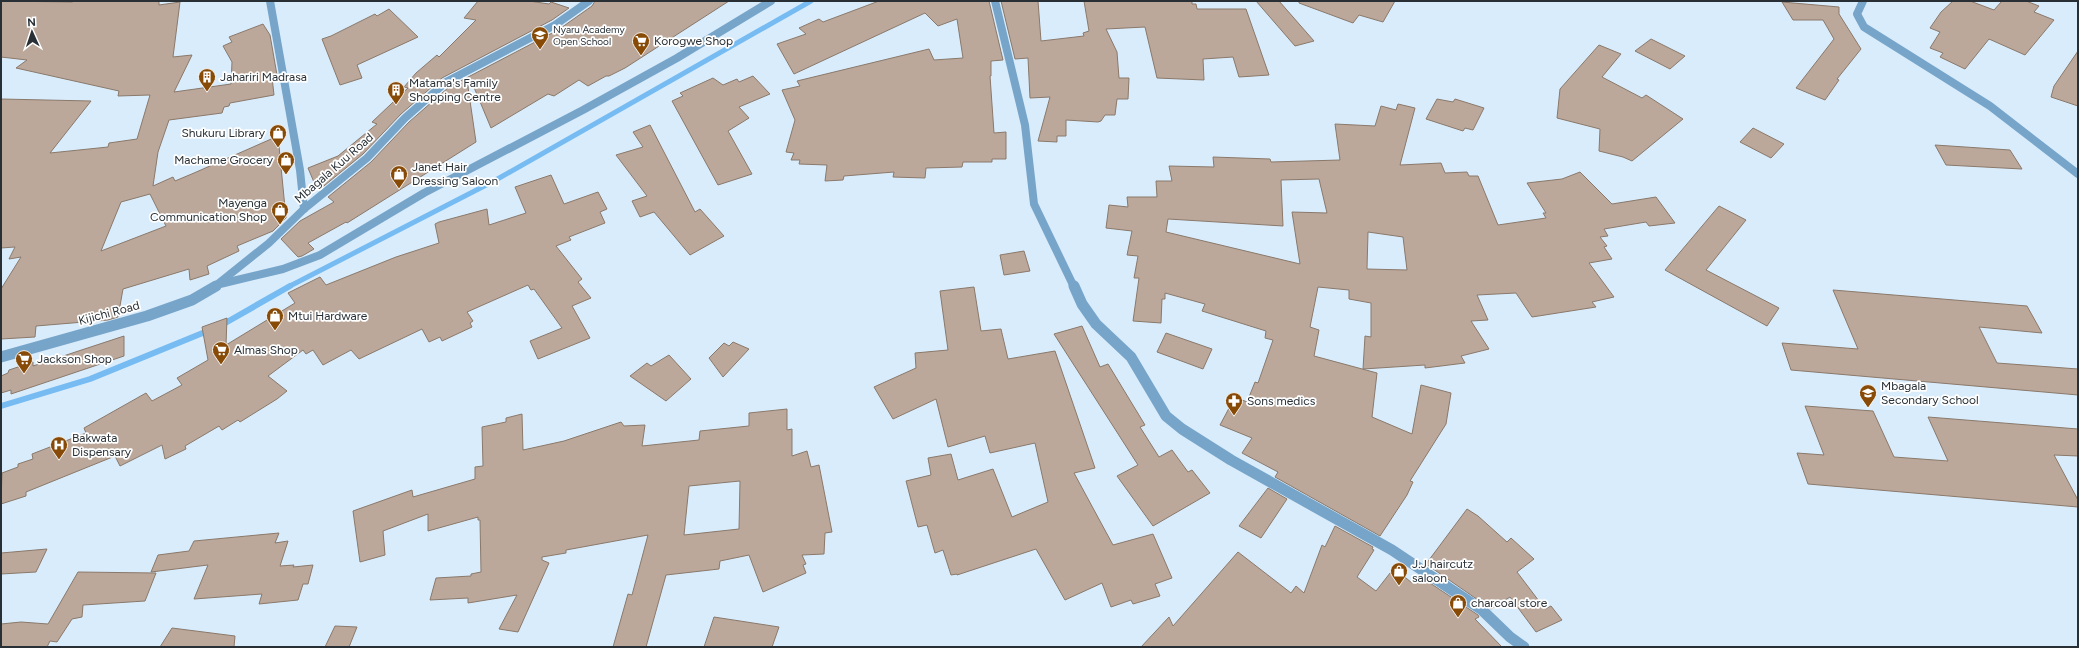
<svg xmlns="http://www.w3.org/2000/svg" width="2079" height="648" font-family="Figtree,sans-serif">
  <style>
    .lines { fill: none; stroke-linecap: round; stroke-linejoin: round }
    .stream-far1 { stroke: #76bbf1; stroke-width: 5 }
    .stream { stroke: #76bbf1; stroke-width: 6 }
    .building { fill: #bba89a; stroke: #8a796b; fill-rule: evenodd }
    .minor-far1 { stroke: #77a5ca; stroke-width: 8 }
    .minor { stroke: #77a5ca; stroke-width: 11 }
    .tertiary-far1 { stroke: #77a5ca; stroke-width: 8 }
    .tertiary { stroke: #77a5ca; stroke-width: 11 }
    .labels { text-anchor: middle; stroke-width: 3.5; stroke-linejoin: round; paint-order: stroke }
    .far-poi-label { font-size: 10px; fill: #283036; stroke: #fff; text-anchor: start }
    .poi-label { font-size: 12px; fill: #283036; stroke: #fff; text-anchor: start }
    .street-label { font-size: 12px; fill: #283036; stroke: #fff }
  </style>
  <rect width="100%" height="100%" fill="#d9ecfc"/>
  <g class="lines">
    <!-- stream-far1 -->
    <path class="stream-far1" d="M288 287 494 181 811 1"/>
    <!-- stream -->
    <path class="stream" d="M220 326 290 286
      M1 406 90 379 210 330"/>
  </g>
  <!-- building -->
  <path class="building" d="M1 1 72 2 74 1H159V5L180 2 173 57 192 55 174 92 231 84 232 62 223 46 232 42 229 37 263 24 270 35 277 75 272 77 274 95 230 103 229 106 224 107 222 113 169 120 158 152 153 186 173 177 175 181 194 173 278 136 286 218 273 231 237 246 239 251 207 266 209 274 190 280 189 269 123 289 118 317 108 320 36 326 35 337 1 339V289L21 257 9 259 15 247 1 248V99L91 101 50 153 108 147 109 143 137 139 150 95 118 96 119 91 16 68 27 60 1 57ZM150 194 166 226 101 251 121 202Z
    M478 1H529L549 4 551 2 569 8 552 20 442 78 401 114 363 154 319 190 316 187 308 168 338 156 377 124 372 122 408 88 404 87 416 73 437 55 439 57 476 20 464 18Z
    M595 1H729L625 68 609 76H606L588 86 579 80 554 96 548 94 491 128 473 85 468 87 476 142 347 223 346 222 308 243 314 249 302 256 298 257 281 239 300 221 334 202 328 197 371 162 409 122 449 87 558 30 592 6Z
    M879 1H989L1003 60 991 61V76H990L994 133 1006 132V159H992V162H963L962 167 926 168 925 178 893 177 894 172 844 176 843 180 825 181 827 165 799 164 800 160H791L794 153 786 152 795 120 782 90 800 86 797 81 929 49 934 60 963 58 957 19 938 26 925 13 794 74 777 44 806 34 799 28 819 19 823 22Z
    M1001 1H1038L1041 41 1084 36 1083 33 1089 31 1084 1H1192V4H1196L1197 9H1246L1269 75 1239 77 1233 57 1203 59 1204 80 1157 78 1145 27 1106 29 1117 52 1119 78H1129L1128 99H1117L1115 115H1105L1101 121 1098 122 1066 120V136H1057V142L1038 141 1050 97 1030 98 1028 58 1015 59Z
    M1256 1H1279L1314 41 1295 46Z
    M1299 1H1395L1383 22 1359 15 1353 23 1299 3Z
    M1953 1H1970L1994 10 2002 1H2026L2039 6 2034 12 2054 20 2025 55 1989 39 1965 69 1940 57 1943 53 1930 48 1940 32 1930 28 1941 12Z
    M1782 2 1839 7V14L1861 49 1837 79 1839 80 1825 100 1796 88 1834 39 1823 20H1793Z
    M389 9 418 37 357 65 362 78 340 85 322 39 331 36 375 14 377 16Z
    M1651 39 1685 56 1670 69 1635 51Z
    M1599 45 1621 54 1602 77 1642 98 1646 95 1683 119 1632 161 1623 157 1599 151 1600 129 1557 118 1560 89Z
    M2078 51V106L2051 97 2054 86Z
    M753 76 770 94 739 107 749 118 728 131 752 174 718 185 672 101 683 96 680 93 713 78 723 85 737 79 739 82Z
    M1437 99 1453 102 1455 99 1484 108 1473 130 1465 128 1463 131 1426 119Z
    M1398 104 1415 108 1400 165 1441 163 1445 173 1467 172 1469 176H1478L1498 225 1546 218 1543 213H1546L1527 183 1562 179 1580 172 1612 204 1656 197 1675 223 1649 226 1646 222 1604 229 1608 236 1600 237 1607 246 1604 247 1612 259 1589 263 1614 297 1592 302 1596 307 1532 317 1516 293 1477 295 1488 320 1471 321 1489 349 1461 356 1465 363 1425 368V365L1363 369 1365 336 1371 337V303L1349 299V290L1318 287 1310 327 1319 330 1314 356 1377 373 1372 417 1412 434 1421 385 1451 393 1446 424 1410 481 1413 482 1407 495 1380 536 1275 477 1278 472 1242 453 1252 438 1220 425 1235 397 1247 402 1255 382 1258 383 1273 340 1265 338 1266 331 1202 311 1205 304 1165 293V299H1162L1161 323 1133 321 1139 278H1134L1138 256 1127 255 1132 231 1106 228 1109 205 1128 207 1127 197H1157L1156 181H1172L1169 166 1214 167 1213 157 1270 159 1271 162 1340 160 1335 124 1375 126 1381 106 1396 110ZM1319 179 1327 213 1292 212 1300 264 1166 232 1168 219 1283 226 1281 180ZM1368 232 1403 237 1407 270 1367 269Z
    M650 125 695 212 700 209 724 236 690 255 654 212 640 217 632 201 647 196 616 155 643 147 633 132Z
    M1753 128 1784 144 1771 158 1740 142Z
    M1935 145 2010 150 2022 169 1946 165Z
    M551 175 564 204 598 192 607 209 600 212 605 223 569 237 571 240 556 246 582 279 578 282 591 298 572 306 590 338 538 359 530 341 562 328 534 289 531 290 528 285 467 312 473 321 470 323 472 327 442 341 440 337 429 342 422 329 359 359 351 350 323 365 313 350 306 354 303 350 268 376 287 391 277 399 240 422 238 420 222 430 219 426 185 446 186 449 165 459 162 445 120 466 115 456 26 492V496L1 504 2 473 18 467V464L33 459 32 454 86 433 84 428 146 393 152 401 182 385 177 378 208 360 202 327 227 318 226 345 295 303 288 293 320 277 326 285 396 257 439 243 435 224 439 222 487 209 489 225 526 213 515 187Z
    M1719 206 1746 220 1706 270 1779 308 1767 326 1665 270Z
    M1024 251 1030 271 1004 275 1000 255Z
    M974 287 981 331 1001 329 1008 359 1055 351 1095 468 1074 473 1113 545 1153 534 1172 578 1155 584 1160 596 1133 604 1131 600 1111 607 1102 583 1065 600 1036 549 957 575V574L951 575 943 550 935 553 927 525 918 527 906 481 931 475 928 458 951 454 958 480 993 469 1012 517 1048 502 1035 443 990 453 985 436 948 447 936 399 893 419 874 387 916 368 915 353 948 350 940 291Z
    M1833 290 2027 306 2042 333 1979 327 1997 363 2078 369V395L1791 370 1782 343 1858 349Z
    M1082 326 1100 367 1108 364 1145 425 1140 427 1159 457 1172 450 1188 472 1192 470 1210 493 1153 526 1117 476 1138 465 1054 334Z
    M1166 333 1212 349 1203 369 1157 352Z
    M124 336V356L11 394V390L1 393V376L8 373 9 370 33 362V366Z
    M733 342 749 349 723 377 709 358 724 343 729 346Z
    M669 355 691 379 666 401 630 376 647 363 651 366Z
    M1805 406 1873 411 1894 457 1948 461 1928 417 2078 429V456L2054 455 2078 500V507L1808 484 1797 453 1824 455Z
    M787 409V430L792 429V456L807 451 811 467 819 465 832 532 825 533 824 554 802 555 806 564 803 565 806 573 763 592 749 555 720 561 719 569 666 575 646 647H613L628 594 632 595 648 535 566 550V553L542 557V560L549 563 518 632 499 629 517 595 468 603V598L430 600 436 578 471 576V574L481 572 480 520H478V517L428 531V514L383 531 385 555 360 562 353 511 412 490 413 497 475 479V467L483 466 482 427 506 422V418L522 414 523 450 564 441 621 422 624 426 645 425 642 446 699 440 700 431 749 426V413ZM740 481 739 529 684 535 689 486Z
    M1268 488 1287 499 1261 538 1239 526Z
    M1467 509 1478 516 1507 542 1511 538 1534 559 1517 572 1545 609 1551 606 1562 620 1536 632 1510 597 1491 609 1426 564Z
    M1335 526 1373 547 1372 549 1374 550 1357 577 1376 591 1394 568 1412 583 1418 575 1478 615 1479 617 1475 619 1502 647H1141L1169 617 1173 626 1238 552 1291 593 1296 586 1304 593 1322 545 1325 547Z
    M279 533 275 543 288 541 280 566 294 565 293 567 313 565 308 584H303L298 600 259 604 262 594 194 599 208 565 151 572 158 555 189 551 194 541Z
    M47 549 36 572 1 574V553Z
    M78 572 156 573 145 601 83 605 82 617 72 619 57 642 50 641 47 647H1V624L21 622 48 624Z
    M714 617 779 627 772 647H704Z
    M335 626 357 627 349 647H325Z
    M172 628 235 636 234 647H160Z"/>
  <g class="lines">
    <!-- minor-far1 -->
    <path class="minor-far1" d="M270 1 300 170 304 209
      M995 1 1025 125 1034 204 1074 287
      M1863 1 1857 14 1864 27 1990 106 2078 174
      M220 284 283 269 320 255 424 193 583 110 677 58 771 1"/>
    <!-- minor -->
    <path class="minor" d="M1074 286 1082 304 1096 324 1131 357 1166 416 1182 429 1231 460 1392 550 1482 610 1510 637 1524 647"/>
    <!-- tertiary-far1 -->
    <path class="tertiary-far1" d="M214 287 269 243 304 209 367 158 405 118 446 82 555 25 589 1"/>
    <!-- tertiary -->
    <path class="tertiary" d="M1 357 147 316 192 300 216 286"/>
  </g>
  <!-- icons -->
  <defs>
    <g id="school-pin" transform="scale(0.9)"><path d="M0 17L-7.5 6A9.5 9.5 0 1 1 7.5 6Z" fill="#874b07" stroke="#fff"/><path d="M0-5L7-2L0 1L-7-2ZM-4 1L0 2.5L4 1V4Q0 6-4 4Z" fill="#fff"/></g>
    <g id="supermarket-pin" transform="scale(0.9)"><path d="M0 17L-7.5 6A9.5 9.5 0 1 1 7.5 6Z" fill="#874b07" stroke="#fff"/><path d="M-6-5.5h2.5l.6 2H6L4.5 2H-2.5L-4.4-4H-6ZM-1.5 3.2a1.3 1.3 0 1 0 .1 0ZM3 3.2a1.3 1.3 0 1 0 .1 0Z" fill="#fff"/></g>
    <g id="building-pin" transform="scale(0.9)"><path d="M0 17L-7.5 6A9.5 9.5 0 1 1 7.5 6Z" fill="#874b07" stroke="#fff"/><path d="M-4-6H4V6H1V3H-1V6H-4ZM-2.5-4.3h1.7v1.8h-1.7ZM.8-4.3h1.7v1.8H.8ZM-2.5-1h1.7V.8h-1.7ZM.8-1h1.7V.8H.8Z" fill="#fff"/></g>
    <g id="shop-pin" transform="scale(0.9)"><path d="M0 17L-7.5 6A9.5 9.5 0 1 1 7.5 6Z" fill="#874b07" stroke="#fff"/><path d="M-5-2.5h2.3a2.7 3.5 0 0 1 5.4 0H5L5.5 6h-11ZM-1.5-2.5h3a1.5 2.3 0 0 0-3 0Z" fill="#fff"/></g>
    <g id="pharmacy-pin" transform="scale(0.9)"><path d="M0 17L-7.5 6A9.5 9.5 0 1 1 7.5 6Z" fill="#874b07" stroke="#fff"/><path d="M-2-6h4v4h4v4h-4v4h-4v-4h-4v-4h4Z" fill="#fff"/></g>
    <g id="hospital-pin" transform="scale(0.9)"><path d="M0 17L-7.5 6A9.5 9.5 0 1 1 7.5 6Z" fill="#874b07" stroke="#fff"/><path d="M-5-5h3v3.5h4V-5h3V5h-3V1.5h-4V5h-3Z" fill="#fff"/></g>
  </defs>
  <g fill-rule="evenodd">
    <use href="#school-pin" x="540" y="35"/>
    <use href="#supermarket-pin" x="641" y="41"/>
    <use href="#building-pin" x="207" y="77"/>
    <use href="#building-pin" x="396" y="90"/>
    <use href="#shop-pin" x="278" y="133"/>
    <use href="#shop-pin" x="286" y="160"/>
    <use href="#shop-pin" x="399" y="174"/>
    <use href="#shop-pin" x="280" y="210"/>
    <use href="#shop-pin" x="275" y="316"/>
    <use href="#supermarket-pin" x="221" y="350"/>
    <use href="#supermarket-pin" x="24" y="359"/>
    <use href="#school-pin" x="1868" y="393"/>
    <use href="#pharmacy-pin" x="1234" y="401"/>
    <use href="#hospital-pin" x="59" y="445"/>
    <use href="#shop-pin" x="1399" y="571"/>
    <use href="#shop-pin" x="1458" y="603"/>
  </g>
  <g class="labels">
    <!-- far-poi labels -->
    <g class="far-poi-label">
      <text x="553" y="33">Nyaru Academy<tspan x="553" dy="12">Open School</tspan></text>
    </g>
    <!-- poi labels -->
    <g class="poi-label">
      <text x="654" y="45">Korogwe Shop</text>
      <text x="220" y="81">Jahariri Madrasa</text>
      <text x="409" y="87">Matama's Family<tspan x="409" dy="14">Shopping Centre</tspan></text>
      <text x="265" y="137" text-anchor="end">Shukuru Library</text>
      <text x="273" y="164" text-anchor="end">Machame Grocery</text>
      <text x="412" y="171">Janet Hair<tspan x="412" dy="14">Dressing Saloon</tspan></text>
      <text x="267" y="207" text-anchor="end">Mayenga<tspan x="267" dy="14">Communication Shop</tspan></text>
      <text x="288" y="320">Mtui Hardware</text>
      <text x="234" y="354">Almas Shop</text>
      <text x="37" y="363">Jackson Shop</text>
      <text x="1881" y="390">Mbagala<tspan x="1881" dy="14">Secondary School</tspan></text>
      <text x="1247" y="405">Sons medics</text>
      <text x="72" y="442">Bakwata<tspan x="72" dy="14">Dispensary</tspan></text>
      <text x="1412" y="568">J.J haircutz<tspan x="1412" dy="14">saloon</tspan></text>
      <text x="1471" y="607">charcoal store</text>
    </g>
    <!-- street labels -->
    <g class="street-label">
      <text transform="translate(334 168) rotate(-41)" y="4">Mbagala Kuu Road</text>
      <text transform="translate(109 313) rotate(-15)" y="4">Kijichi Road</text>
    </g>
  </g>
  <!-- border -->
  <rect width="2079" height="648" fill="none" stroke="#283036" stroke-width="4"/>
  <!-- north arrow -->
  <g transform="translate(32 32) rotate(357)" stroke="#ffffff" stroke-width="3" paint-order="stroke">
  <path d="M0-3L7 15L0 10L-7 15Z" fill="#283036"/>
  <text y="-6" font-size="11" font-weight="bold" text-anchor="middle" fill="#283036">N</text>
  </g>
</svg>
